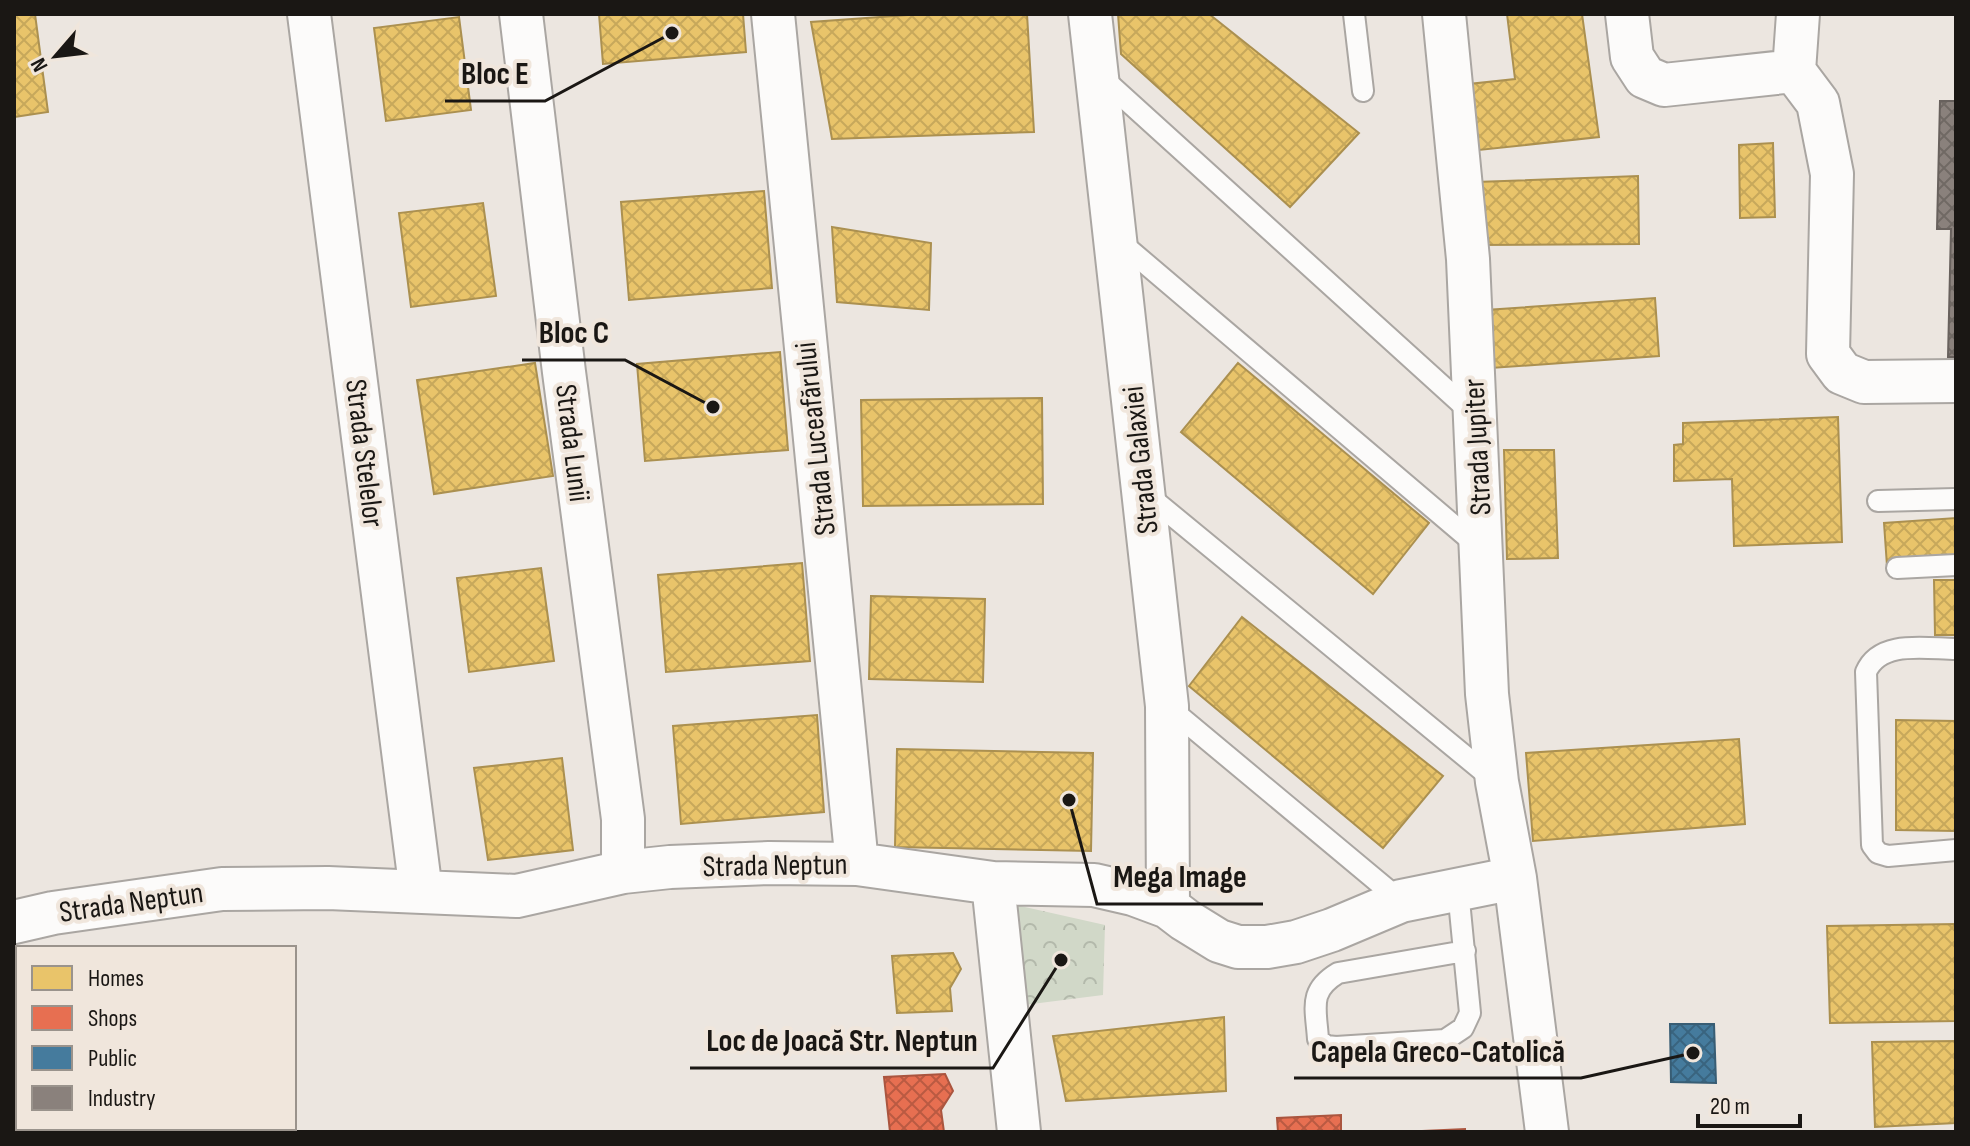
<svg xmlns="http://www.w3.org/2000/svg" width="1970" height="1146" font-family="'Sofia Sans Condensed',sans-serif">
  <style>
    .park { fill: url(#park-crowns) }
    .homes { fill: url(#homes-cross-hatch); stroke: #ab9050; stroke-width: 2 }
    .shops { fill: url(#shops-cross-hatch); stroke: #aa553f; stroke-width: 2 }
    .public { fill: url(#public-cross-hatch); stroke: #385d74; stroke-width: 2 }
    .industry { fill: url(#industry-cross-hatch); stroke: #68615d; stroke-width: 2 }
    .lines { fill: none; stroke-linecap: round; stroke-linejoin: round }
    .lane-casing { stroke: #aaa6a2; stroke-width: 24 }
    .street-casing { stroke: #aaa6a2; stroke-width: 46 }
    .lane { stroke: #fcfbfa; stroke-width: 20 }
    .street { stroke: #fcfbfa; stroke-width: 42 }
    .labels { text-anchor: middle; stroke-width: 8; stroke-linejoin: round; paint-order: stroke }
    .street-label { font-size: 30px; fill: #1a1714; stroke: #f0e6dc }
    .leader { fill: none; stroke: #1a1714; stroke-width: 3 }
    .callout-dot { fill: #1a1714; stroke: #f0e6dc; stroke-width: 3 }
    .callout-label { font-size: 32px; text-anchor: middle; font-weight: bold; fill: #1a1714; stroke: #f0e6dc; stroke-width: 8; stroke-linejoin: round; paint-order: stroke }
  </style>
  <defs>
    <pattern id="park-crowns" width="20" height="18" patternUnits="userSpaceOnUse" patternTransform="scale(2)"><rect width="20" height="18" fill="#d1d8c8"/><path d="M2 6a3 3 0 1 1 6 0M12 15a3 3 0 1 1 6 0" fill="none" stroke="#b3b9ab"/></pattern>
    <pattern id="homes-cross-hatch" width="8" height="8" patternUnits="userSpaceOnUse" patternTransform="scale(2)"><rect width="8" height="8" fill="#e9c46a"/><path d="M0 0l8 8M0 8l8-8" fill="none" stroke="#c7a85b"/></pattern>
    <pattern id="shops-cross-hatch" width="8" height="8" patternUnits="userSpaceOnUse" patternTransform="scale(2)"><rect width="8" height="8" fill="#e76f51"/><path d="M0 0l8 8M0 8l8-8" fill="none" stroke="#ba5a42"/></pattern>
    <pattern id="public-cross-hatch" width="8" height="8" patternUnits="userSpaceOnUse" patternTransform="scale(2)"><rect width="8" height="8" fill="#457b9d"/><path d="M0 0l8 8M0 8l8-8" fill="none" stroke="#39647f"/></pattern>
    <pattern id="industry-cross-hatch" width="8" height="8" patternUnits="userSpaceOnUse" patternTransform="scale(2)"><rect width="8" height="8" fill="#8a817c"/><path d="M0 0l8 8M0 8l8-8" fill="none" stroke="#706964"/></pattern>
  </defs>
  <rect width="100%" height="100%" fill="#ece6e0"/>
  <!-- park -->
  <path class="park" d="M1011 904 1105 925 1103 995 1024 1005Z"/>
  <!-- homes -->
  <path class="homes" d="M14 14H35L48 112 14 117Z
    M599 14H743L746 52 603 64Z
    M922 14H1027L1034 132 832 139 811 22Z
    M1118 14H1209L1359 133 1290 207 1121 54Z
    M1507 14H1582L1599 137 1479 150 1469 84 1515 79Z
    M459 17 471 110 386 121 374 28Z
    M1773 143 1775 217 1740 218 1739 145Z
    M1638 176 1639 244 1476 245V182Z
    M764 191 772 288 629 300 621 202Z
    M483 203 496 296 411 307 399 213Z
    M832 227 931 243 929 310 837 302Z
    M1655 298 1659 356 1491 368 1486 310Z
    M780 352 788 450 645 461 637 364Z
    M535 363 553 476 434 494 417 380Z
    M1238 363 1429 523 1373 594 1181 432Z
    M1042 398 1043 504 863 506 861 400Z
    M1838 417 1842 542 1734 546 1732 479 1674 481V445L1683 444V423Z
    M1504 450H1554L1558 558 1507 559Z
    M1956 518V561L1887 566 1884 523Z
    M802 563 810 661 666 672 658 575Z
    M541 568 554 661 469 672 457 578Z
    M1934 580H1956V635H1935Z
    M871 596 985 599 983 682 869 679Z
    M1242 617 1443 776 1383 848 1189 686Z
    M817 715 824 812 681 824 673 726Z
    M1896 720 1956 721V831L1896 830Z
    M1739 739 1745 824 1533 841 1526 753Z
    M897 749 1093 753 1091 851 895 847Z
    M562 758 573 850 488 860 474 768Z
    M1956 924V1021L1830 1023 1827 926Z
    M953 953 961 969 950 988 952 1011 897 1013 892 956Z
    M1224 1017 1226 1091 1066 1101 1053 1036Z
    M1956 1041V1123L1875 1127 1872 1042Z"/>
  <!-- shops -->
  <path class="shops" d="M945 1074 953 1091 941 1110 944 1132H890L884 1077Z
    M1341 1115V1132H1278L1277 1118Z
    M1465 1129V1132H1400Z"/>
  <!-- public -->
  <path class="public" d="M1670 1024H1714L1716 1083 1671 1082Z"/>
  <!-- industry -->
  <path class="industry" d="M1940 101H1956V357H1948L1951 229H1937Z"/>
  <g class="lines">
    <!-- lane casing -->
    <g class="lane-casing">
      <path id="lane" d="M1354 14 1363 91
        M1099 75 1473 414
        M1119 241 1479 547
        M1145 493 1494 780
        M1878 501 1956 499
        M1897 568 1956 565
        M1956 649C1927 649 1880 639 1866 672L1872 845 1878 853 1888 856 1956 850
        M1167 706 1401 901
        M1458 890 1470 1013 1463 1028 1445 1040 1336 1047 1326 1046 1318 1039C1316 1008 1308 991 1338 973L1465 951"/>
    </g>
    <!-- street casing -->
    <g class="street-casing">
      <path id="street" d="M309 14 421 892
        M521 14 564 372 623 819V872
        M773 14 857 864
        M1090 14 1167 706 1168 907
        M1444 14 1468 259 1487 694 1497 782 1515 878 1547 1132
        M1627 14 1632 57 1645 77 1664 85 1794 71
        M1798 14 1794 71 1818 103 1832 174 1828 354 1842 373 1864 382 1956 381
        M993 883 1019 1132
        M14 922 53 913 222 889 328 888 517 896 623 872 670 867 769 863 857 864 993 883 1094 885 1133 894 1168 907 1185 920 1219 941 1238 947H1267L1296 942 1332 930 1401 901 1515 878"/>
    </g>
    <!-- lane -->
    <use href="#lane" class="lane"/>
    <!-- street -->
    <use href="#street" class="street"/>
  </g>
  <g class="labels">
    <!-- street labels -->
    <g class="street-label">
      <text transform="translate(815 439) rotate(-96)" y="10">Strada Luceafărului</text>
      <text transform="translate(573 443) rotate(83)" y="10">Strada Lunii</text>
      <text transform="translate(1477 447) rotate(-93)" y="10">Strada Jupiter</text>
      <text transform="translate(365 453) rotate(83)" y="10">Strada Stelelor</text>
      <text transform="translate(1140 460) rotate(-96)" y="10">Strada Galaxiei</text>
      <text transform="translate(775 865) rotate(-1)" y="10">Strada Neptun</text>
      <text transform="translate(131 902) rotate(-8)" y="10">Strada Neptun</text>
    </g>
  </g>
  <!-- callouts -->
  <path class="leader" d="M672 33L545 101H445M713 407L625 360H522M1069 800L1097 904H1263M1061 960L993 1068H690M1693 1053L1581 1078H1294"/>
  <g class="callout-dot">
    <circle cx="672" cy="33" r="8"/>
    <circle cx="713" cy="407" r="8"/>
    <circle cx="1069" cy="800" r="8"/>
    <circle cx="1061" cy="960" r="8"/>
    <circle cx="1693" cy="1053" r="8"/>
  </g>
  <g class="callout-label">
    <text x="495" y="84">Bloc E</text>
    <text x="574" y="343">Bloc C</text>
    <text x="1180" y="887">Mega Image</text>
    <text x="842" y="1051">Loc de Joacă Str. Neptun</text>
    <text x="1438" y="1062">Capela Greco-Catolică</text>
  </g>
  <!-- border -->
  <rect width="1970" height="1146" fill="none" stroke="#1a1714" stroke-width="32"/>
  <!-- legend -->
  <rect x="16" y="946" width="280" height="184" fill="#f0e6dc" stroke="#9a938c" stroke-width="2"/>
  <rect x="32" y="966" width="40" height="24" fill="#e9c46a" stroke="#9a938c" stroke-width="2"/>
  <text x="88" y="986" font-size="24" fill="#1a1714">Homes</text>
  <rect x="32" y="1006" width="40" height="24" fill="#e76f51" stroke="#9a938c" stroke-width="2"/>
  <text x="88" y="1026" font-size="24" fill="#1a1714">Shops</text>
  <rect x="32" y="1046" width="40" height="24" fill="#457b9d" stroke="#9a938c" stroke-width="2"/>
  <text x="88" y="1066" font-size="24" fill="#1a1714">Public</text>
  <rect x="32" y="1086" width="40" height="24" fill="#8a817c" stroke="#9a938c" stroke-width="2"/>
  <text x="88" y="1106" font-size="24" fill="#1a1714">Industry</text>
  <!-- north arrow -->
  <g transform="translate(56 56) rotate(242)" stroke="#f0e6dc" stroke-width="6" paint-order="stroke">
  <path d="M0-6L14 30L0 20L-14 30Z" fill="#1a1714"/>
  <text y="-12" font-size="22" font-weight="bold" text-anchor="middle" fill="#1a1714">N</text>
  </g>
  <!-- scale -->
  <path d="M1698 1114v12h102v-12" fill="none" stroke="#1a1714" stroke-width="4"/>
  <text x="1710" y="1114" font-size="24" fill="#1a1714" stroke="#f0e6dc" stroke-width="6" paint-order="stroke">20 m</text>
</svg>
